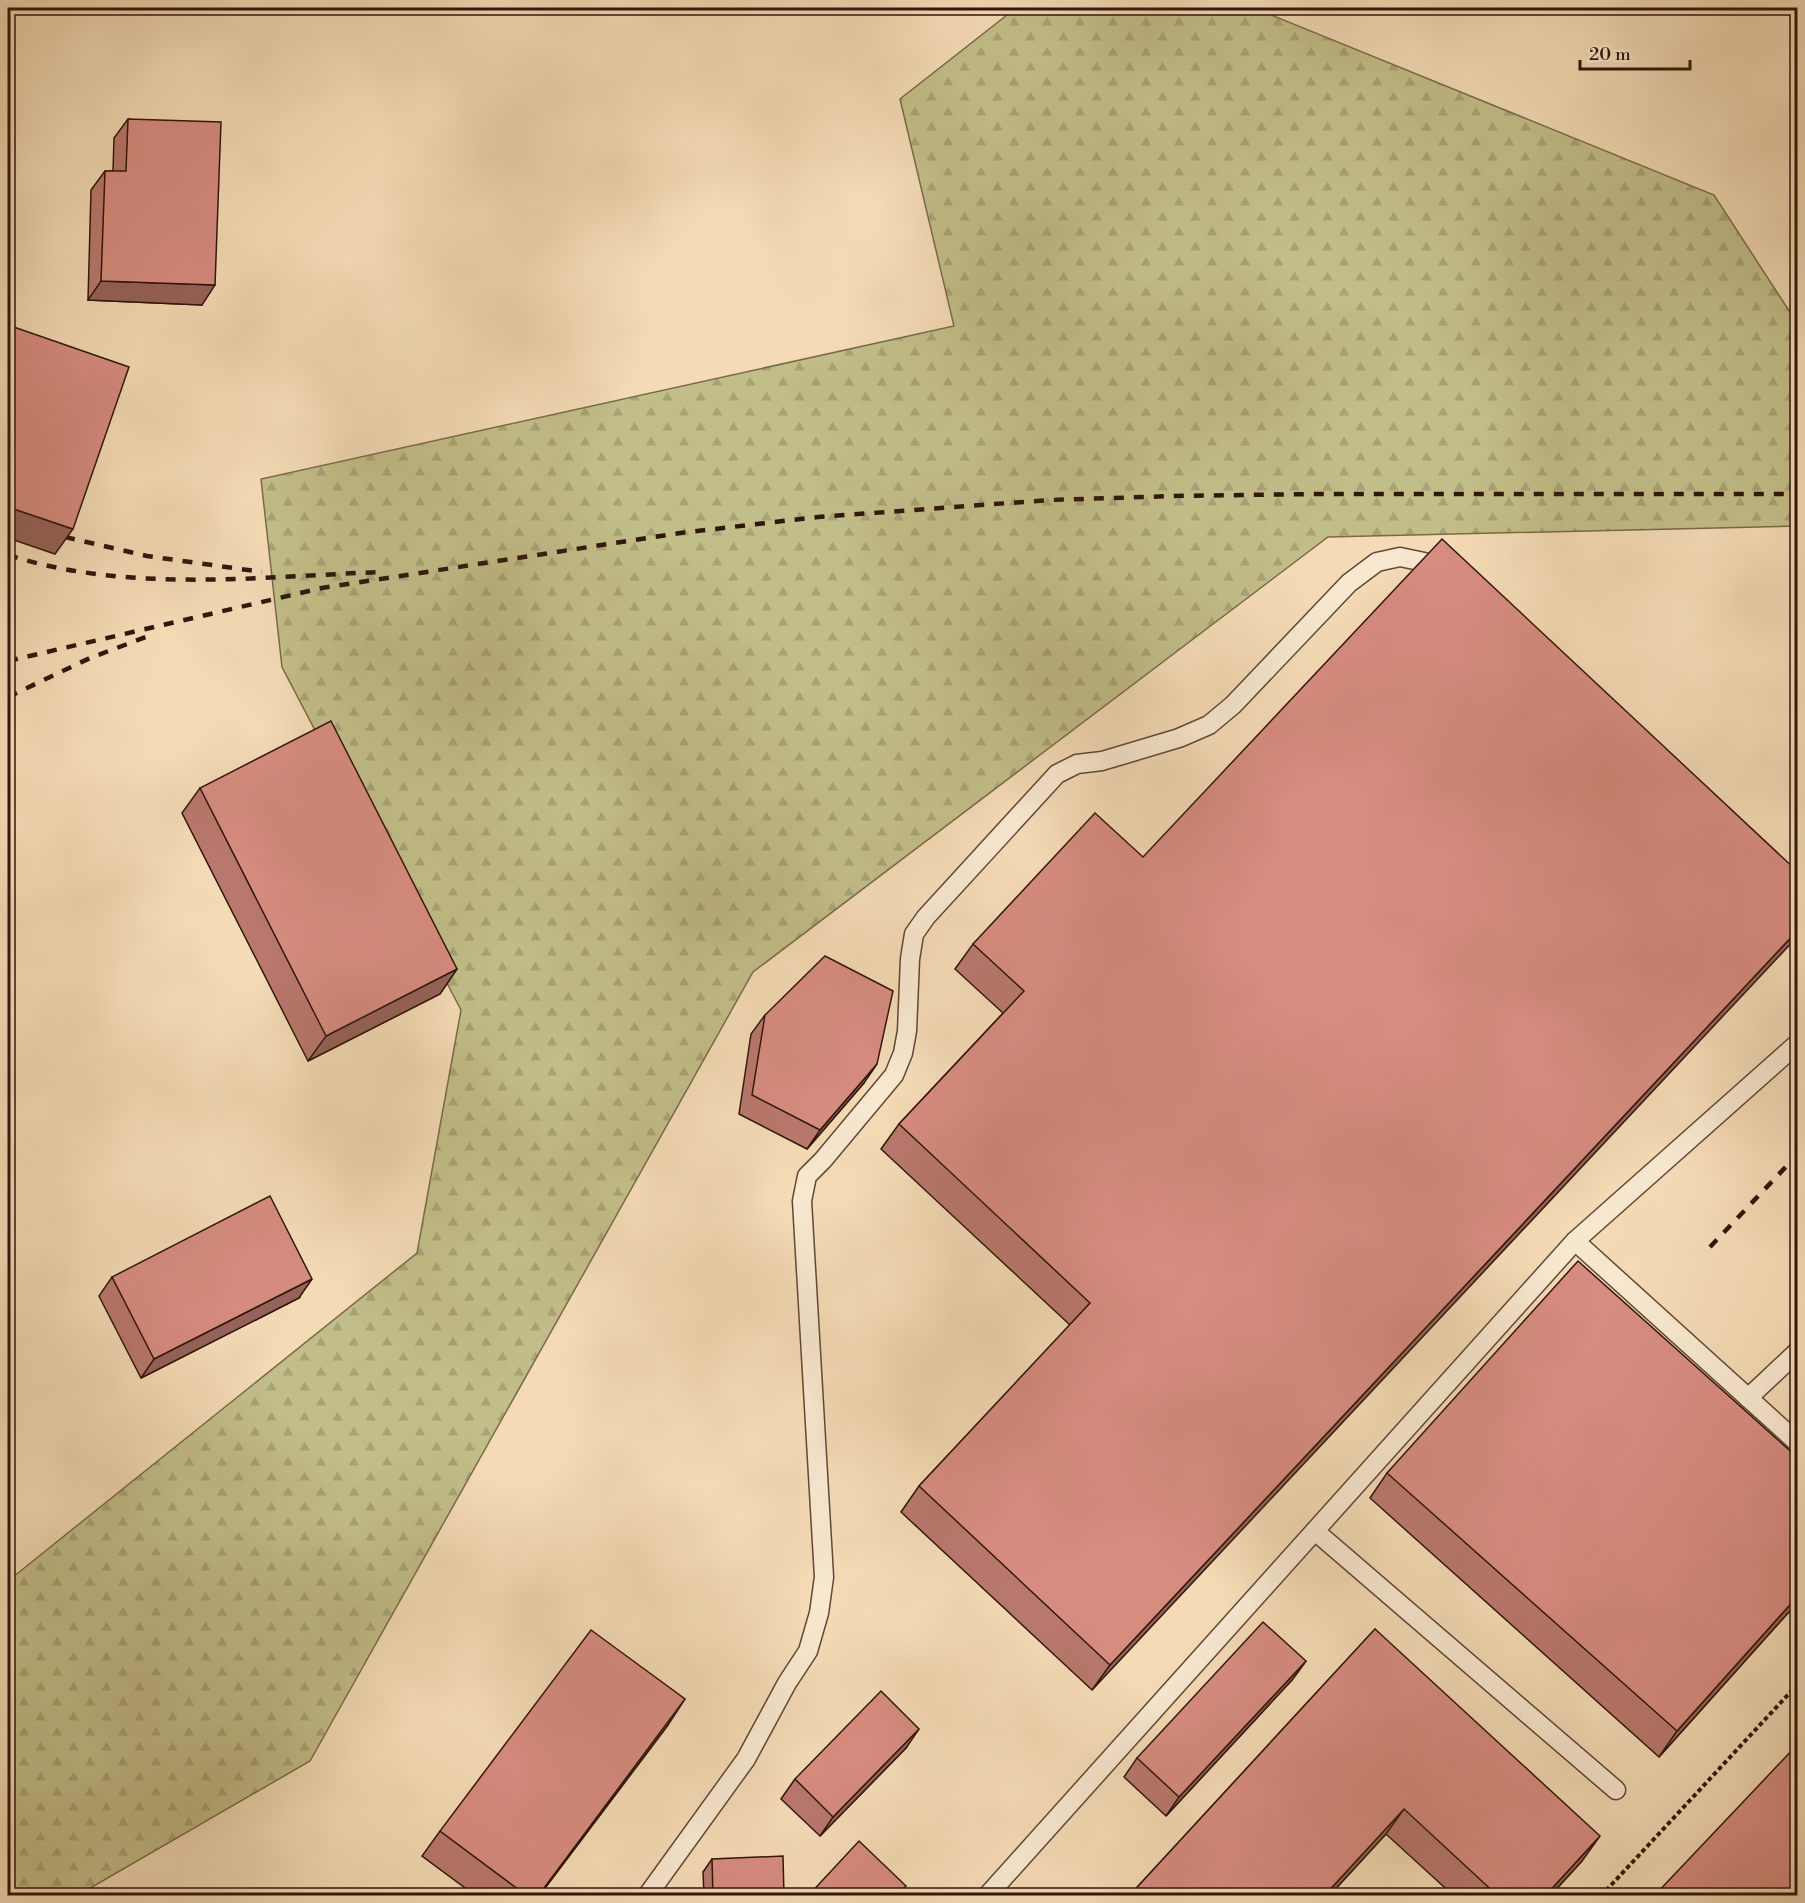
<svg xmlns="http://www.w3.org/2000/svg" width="1805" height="1903" font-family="'Libre Bodoni',serif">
  <defs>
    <pattern id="forest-firs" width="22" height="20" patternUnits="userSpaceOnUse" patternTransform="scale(1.5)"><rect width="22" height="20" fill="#c2be89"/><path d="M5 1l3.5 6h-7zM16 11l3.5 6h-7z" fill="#a7a375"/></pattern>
  </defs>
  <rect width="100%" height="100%" fill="#f4dbb6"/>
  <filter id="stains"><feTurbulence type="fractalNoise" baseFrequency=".00333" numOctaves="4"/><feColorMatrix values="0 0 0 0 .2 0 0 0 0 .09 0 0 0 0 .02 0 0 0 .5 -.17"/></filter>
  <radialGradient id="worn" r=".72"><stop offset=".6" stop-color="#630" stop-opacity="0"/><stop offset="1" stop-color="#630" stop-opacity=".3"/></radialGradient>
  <path fill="url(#forest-firs)" stroke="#7a6a4a" stroke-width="1.5" d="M 1016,8 L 1254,8 L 1714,195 L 1797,323 L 1797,526 L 1328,537 L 753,972 L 310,1761 L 85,1891 L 83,1895 L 8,1896 L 8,1581 L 417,1253 L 461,1010 L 282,667 L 261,479 L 954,326 L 900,99 Z"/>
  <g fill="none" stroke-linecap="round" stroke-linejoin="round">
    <defs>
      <g id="lane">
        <path d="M 1575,1241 L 1798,1443"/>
        <path d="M 1748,1398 L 1798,1351"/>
        <path d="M 1315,1531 L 1616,1790"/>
        <path d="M 647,1896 L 746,1759 L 787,1683 L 808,1651 L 819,1613 L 824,1577 L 802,1201 L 807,1176 L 823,1160 L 894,1075 L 903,1053 L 907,1031 L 910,959 L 914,934 L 926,917 L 1057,774 L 1077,764 L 1102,761 L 1179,738 L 1209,725 L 1233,705 L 1349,583 L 1377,562 L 1400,557 L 1424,562 L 1442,572"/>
        <path d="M 987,1896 L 1575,1241 L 1798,1043"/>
      </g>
    </defs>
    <use href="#lane" stroke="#624736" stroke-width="21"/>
    <path stroke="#31160b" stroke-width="4" stroke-dasharray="4.5 3" stroke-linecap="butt" d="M 1601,1896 L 1798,1684"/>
    <use href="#lane" stroke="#f8e8d0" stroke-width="18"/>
    <g stroke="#31160b" stroke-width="4.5" stroke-dasharray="10 10" stroke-linecap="butt">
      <path d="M 65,537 L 147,556 L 262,572"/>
      <path d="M 8,555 C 127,593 257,577 380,572"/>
      <path d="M 8,661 L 322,588 L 680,533 L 818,517 L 1050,500 L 1175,496 L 1313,494 L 1798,494"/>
      <path d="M 8,697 L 90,658 L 154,634"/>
      <path d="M 1710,1247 L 1798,1154"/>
    </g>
  </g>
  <g fill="#b9786e" stroke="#31160b" stroke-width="1.5">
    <path d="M 128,119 L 202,305 L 88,300 L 91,190 L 105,171 L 113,171 L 114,138 Z"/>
    <path d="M 200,788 L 457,969 L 440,994 L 308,1061 L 182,813 Z"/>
    <path d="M 1143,857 L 1797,871 L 1092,1690 L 901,1512 L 919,1486 L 1070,1325 L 881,1149 L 899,1124 L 1003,1013 L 955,969 L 973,944 Z"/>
    <path d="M 765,1015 L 864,1083 L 807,1149 L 739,1114 L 751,1034 Z"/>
    <path d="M 112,1277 L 299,1298 L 141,1378 L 99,1296 Z"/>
    <path d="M 1797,1457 L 1797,1603 L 1659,1757 L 1370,1498 L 1387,1473 Z"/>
    <path d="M 1375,1629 L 1582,1861 L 1550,1896 L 1454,1896 L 1386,1834 L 1329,1896 L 1129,1896 Z"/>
    <path d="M 1306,1661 L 1292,1680 L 1166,1816 L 1124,1777 L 1137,1758 Z"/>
    <path d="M 668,1725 L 539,1896 L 476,1896 L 422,1856 L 440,1831 Z"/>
    <path d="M 906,1748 L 820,1836 L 781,1799 L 795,1779 Z"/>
    <path d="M 712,1859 L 784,1896 L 704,1896 L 703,1872 Z"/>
  </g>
  <g fill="#96625a" stroke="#31160b" stroke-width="1.5">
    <path d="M 101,281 L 215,285 L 202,305 L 88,300 Z"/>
    <path d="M 8,507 L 73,529 L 55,554 L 8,538 Z"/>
    <path d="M 1797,931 L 1797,937 L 1092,1690 L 1110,1665 Z"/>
    <path d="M 457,969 L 440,994 L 308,1061 L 326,1036 Z"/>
    <path d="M 877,1064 L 864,1083 L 807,1149 L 820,1130 Z"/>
    <path d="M 312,1279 L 299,1298 L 141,1378 L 154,1359 Z"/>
    <path d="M 1797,1597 L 1797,1603 L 1659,1757 L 1677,1731 Z"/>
    <path d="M 1306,1661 L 1292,1680 L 1166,1816 L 1179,1797 Z"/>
    <path d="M 685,1699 L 668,1725 L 539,1896 L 538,1896 Z"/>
    <path d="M 919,1729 L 906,1748 L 820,1836 L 833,1817 Z"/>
    <path d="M 1404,1809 L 1386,1834 L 1329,1896 L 1324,1896 Z"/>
    <path d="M 1600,1836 L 1582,1861 L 1550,1896 L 1545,1896 Z"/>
  </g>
  <g fill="#d78c80" stroke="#31160b" stroke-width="1.5">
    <path d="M 128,119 L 221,122 L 215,285 L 101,281 L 105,171 L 126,171 Z"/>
    <path d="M 8,325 L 129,367 L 73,529 L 8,507 Z"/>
    <path d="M 1442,539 L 1797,871 L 1797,931 L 1110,1665 L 919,1486 L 1090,1303 L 899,1124 L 1024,991 L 973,944 L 1095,813 L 1143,857 Z"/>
    <path d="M 331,721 L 457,969 L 326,1036 L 200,788 Z"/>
    <path d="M 825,956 L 893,991 L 877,1064 L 820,1130 L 752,1095 L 765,1015 Z"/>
    <path d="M 270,1196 L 312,1279 L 154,1359 L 112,1277 Z"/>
    <path d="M 1578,1261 L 1797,1457 L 1797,1597 L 1677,1731 L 1387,1473 Z"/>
    <path d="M 1263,1622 L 1306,1661 L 1179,1797 L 1137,1758 Z"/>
    <path d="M 1375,1629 L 1600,1836 L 1545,1896 L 1498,1896 L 1404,1809 L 1324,1896 L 1129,1896 Z"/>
    <path d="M 591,1630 L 685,1699 L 538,1896 L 527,1896 L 440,1831 Z"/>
    <path d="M 881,1691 L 919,1729 L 833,1817 L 795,1779 Z"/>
    <path d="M 1797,1745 L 1797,1896 L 1654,1896 Z"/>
    <path d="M 859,1841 L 906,1886 L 897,1896 L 808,1896 Z"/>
    <path d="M 783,1856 L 784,1896 L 713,1896 L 712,1859 Z"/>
  </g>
  <rect width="1805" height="1903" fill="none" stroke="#f4dbb6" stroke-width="30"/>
  <rect x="9" y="9" width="1787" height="1885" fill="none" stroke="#31160b" stroke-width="3"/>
  <rect x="15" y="15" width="1775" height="1873" fill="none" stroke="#31160b" stroke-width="1.5"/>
  <path d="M1580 60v9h110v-9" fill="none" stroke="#31160b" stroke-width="3"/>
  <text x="1589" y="60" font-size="18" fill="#31160b" stroke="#f8e8d0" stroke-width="4.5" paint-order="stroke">20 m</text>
  <rect width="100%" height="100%" filter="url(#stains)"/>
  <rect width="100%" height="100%" fill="url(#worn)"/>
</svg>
